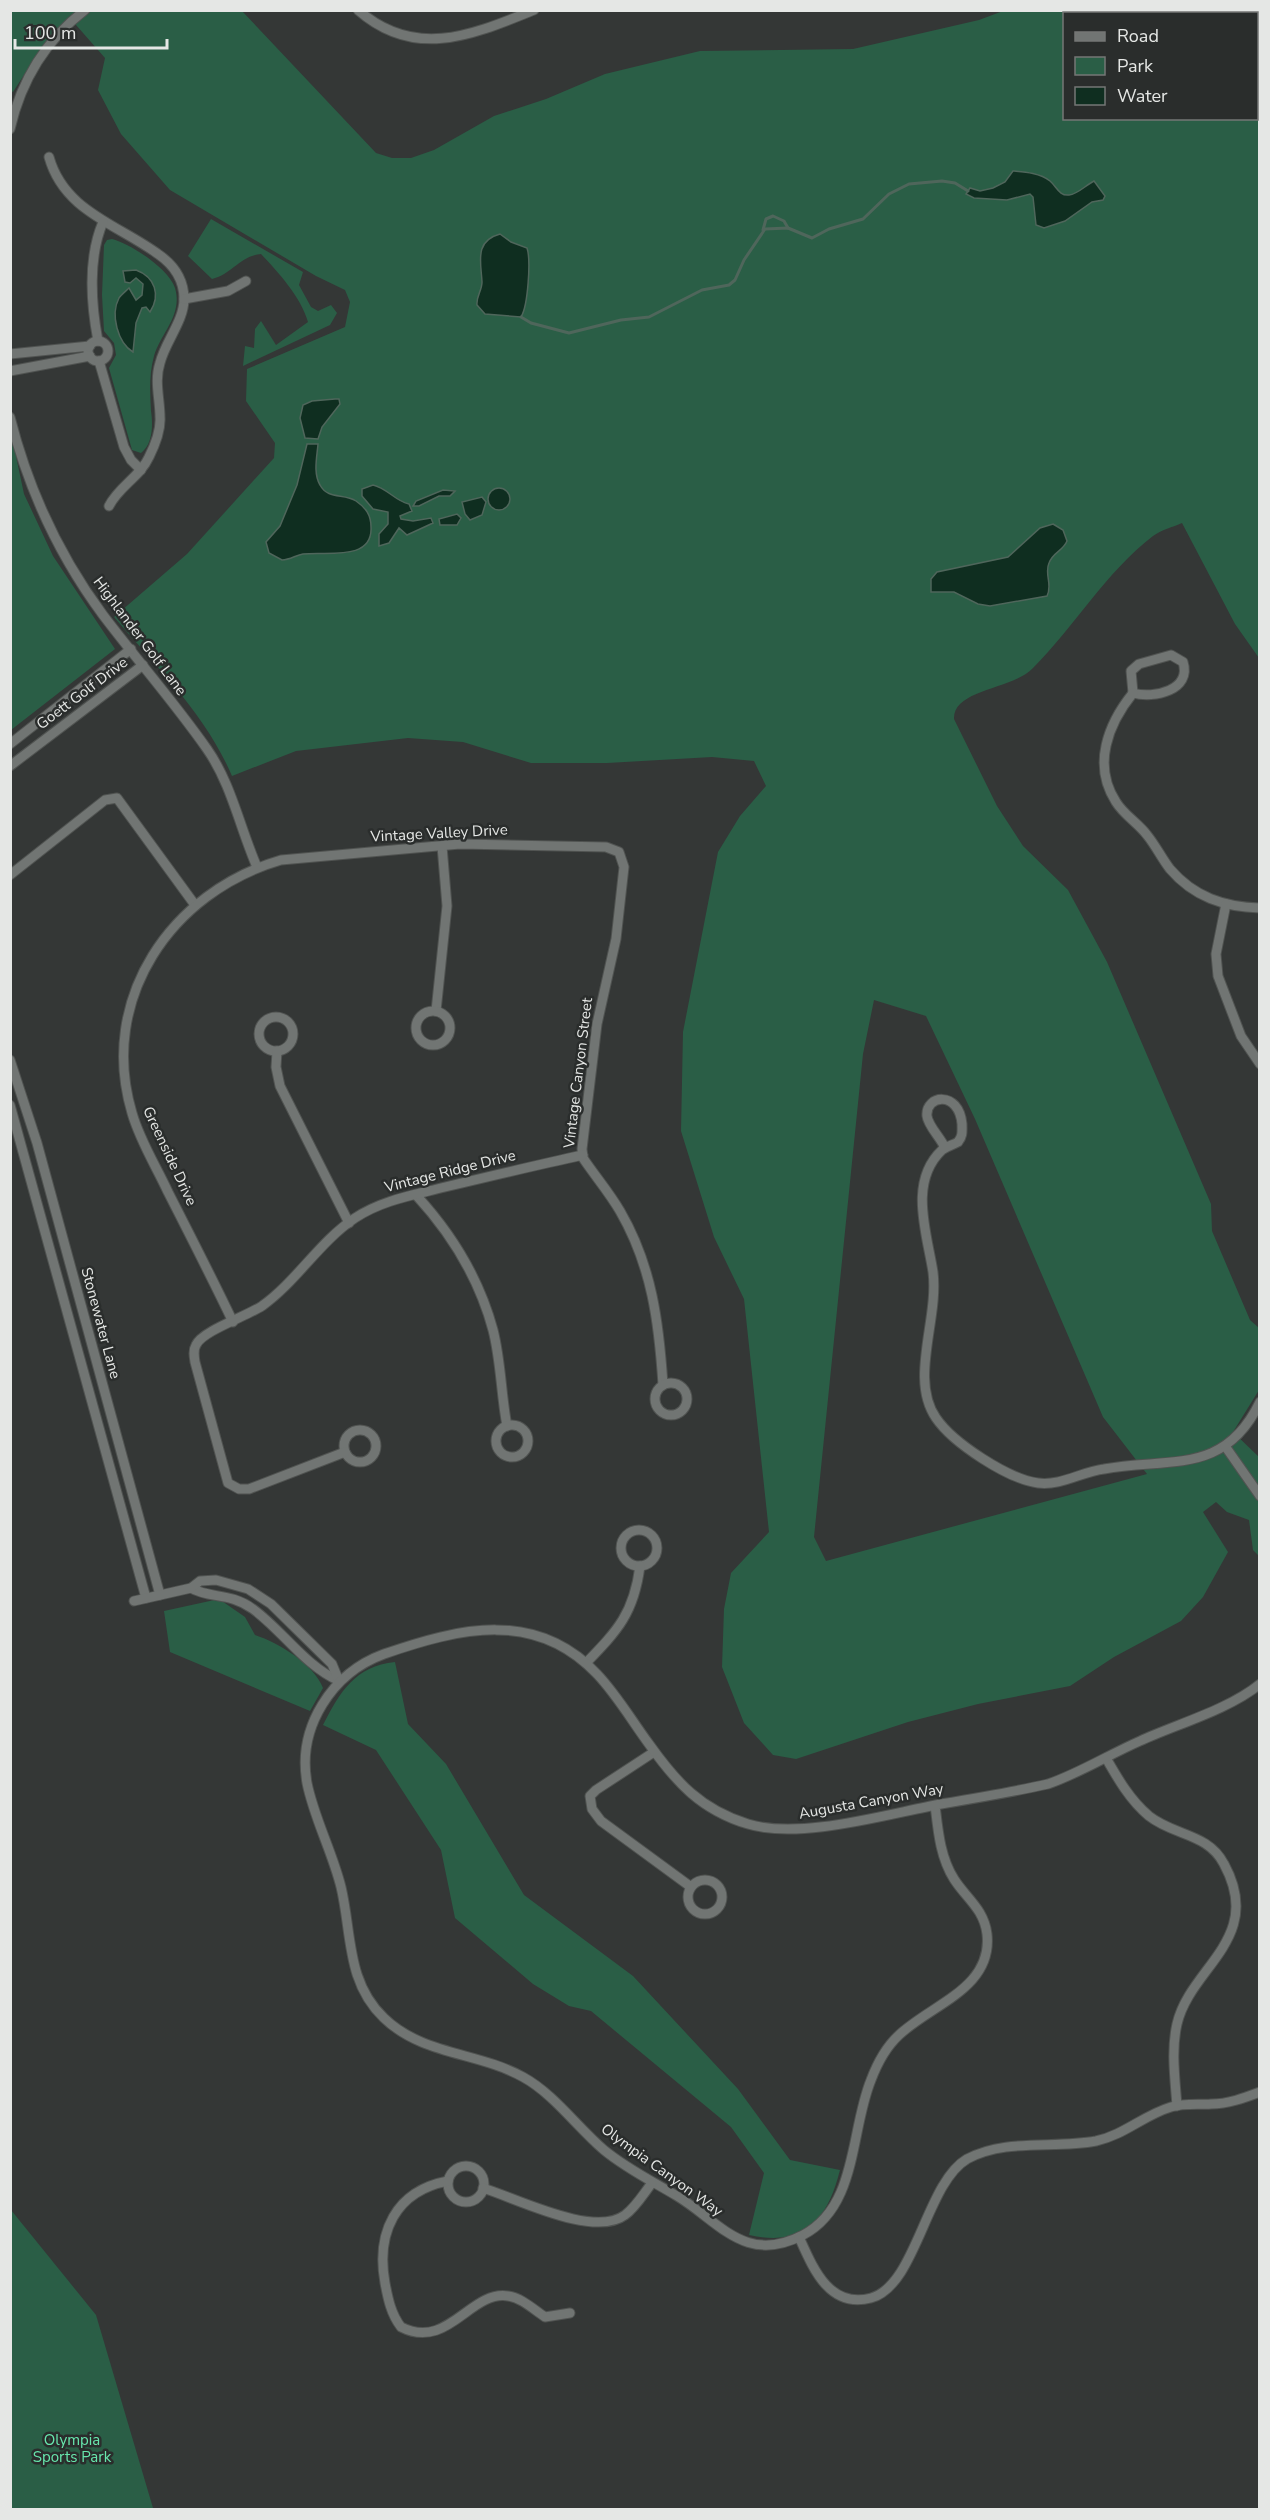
<svg xmlns="http://www.w3.org/2000/svg" width="1270" height="2520" font-family="'Nunito Sans',sans-serif">
  <rect width="100%" height="100%" fill="#343736"/>
  <g fill="#2a5e46" fill-rule="evenodd">
    <path d="M 10,11 L 242,11 L 376,153 L 392,158 L 411,158 L 434,150 L 494,116 L 546,99 L 605,74 L 700,51 L 853,49 L 979,20 L 1003,11 L 1259,11 L 1259,658 L 1235,624 L 1182,523 C 1173,527 1161,530 1153,536 C 1106,572 1075,626 1033,668 C 1012,690 953,689 954,719 L 997,806 L 1023,846 L 1068,890 L 1107,962 L 1211,1204 L 1212,1231 L 1250,1320 L 1259,1328 L 1259,1390 L 1233,1432 L 1259,1457 L 1259,1556 L 1253,1550 L 1249,1520 L 1227,1512 L 1216,1502 L 1203,1512 L 1228,1552 L 1203,1597 L 1181,1621 L 1114,1657 L 1070,1686 L 978,1704 L 908,1722 L 796,1759 L 773,1755 L 744,1723 L 722,1667 L 724,1609 L 731,1573 L 769,1532 L 744,1299 L 714,1237 L 681,1131 L 683,1032 L 718,852 L 740,816 L 766,786 L 754,761 L 712,757 L 607,763 L 531,763 L 463,742 L 408,738 L 296,751 L 232,776 C 206,715 157,667 114,617 L 187,554 L 274,458 L 275,443 L 246,401 L 247,369 L 345,327 L 350,302 L 345,290 L 316,276 L 170,190 L 121,134 L 98,90 L 105,58 L 69,17 L 48,38 L 13,92 L 11,91 ZM 1064,14 L 1256,14 L 1256,118 L 1064,118 ZM 874,1000 L 926,1016 L 975,1119 L 1103,1417 L 1147,1474 L 826,1561 L 814,1537 L 863,1054 Z"/>
    <path d="M 211,219 L 303,272 L 299,285 L 311,307 L 318,311 L 331,305 L 337,313 L 330,325 L 243,366 L 245,346 L 254,348 L 255,329 L 261,321 L 276,345 L 308,322 C 301,297 278,272 261,254 C 240,256 231,275 212,279 L 188,256 Z"/>
    <path d="M 112,239 C 131,244 169,269 175,288 C 183,315 161,333 154,356 C 149,374 150,393 151,411 C 153,425 153,444 141,453 L 132,450 L 109,368 L 116,355 L 114,343 L 104,331 L 102,295 L 104,245 L 107,240 Z"/>
    <path d="M 10,428 L 24,494 L 53,556 L 115,649 L 11,730 Z"/>
    <path d="M 219,1599 L 245,1617 L 255,1635 C 279,1643 314,1664 323,1688 L 310,1711 L 170,1652 L 164,1611 Z"/>
    <path d="M 395,1662 L 408,1724 L 446,1764 L 524,1895 L 633,1976 L 738,2089 L 790,2160 L 840,2170 C 827,2221 804,2247 749,2235 L 764,2173 L 731,2127 L 591,2011 L 569,2006 L 533,1984 L 455,1918 L 441,1850 L 376,1750 L 323,1725 C 340,1692 355,1666 395,1662 Z"/>
    <path d="M 11,2210 L 96,2315 L 153,2508 L 11,2509 Z"/>
  </g>
  <g fill="#0f2e20" stroke="#4f665b" stroke-width="1.5">
    <path d="M 1013,171 C 1025,172 1040,173 1050,181 C 1057,187 1059,196 1069,195 C 1078,194 1086,185 1094,181 L 1105,196 L 1103,200 L 1092,202 L 1065,221 L 1044,228 L 1036,225 L 1033,197 L 1030,194 L 1007,200 L 974,198 L 966,194 L 970,188 L 980,191 L 993,188 L 1005,182 Z"/>
    <path d="M 500,234 L 511,242 L 527,248 C 531,260 528,306 521,317 L 485,314 L 477,305 C 476,296 482,291 482,282 C 481,262 474,241 500,234 Z"/>
    <path d="M 136,270 C 155,277 161,295 150,312 L 146,307 L 142,308 L 136,323 L 133,352 C 118,343 110,315 119,298 C 121,295 126,291 129,288 L 136,300 L 142,295 L 143,284 L 136,278 L 130,283 L 125,282 L 123,271 Z"/>
    <path d="M 335,399 L 339,399 L 340,404 L 322,427 L 318,439 L 305,438 L 300,418 L 303,405 L 312,401 Z"/>
    <path d="M 307,444 L 318,444 C 317,457 313,473 320,485 C 328,500 344,493 356,501 C 366,508 371,515 371,527 C 373,562 325,551 303,554 C 296,555 290,560 282,560 L 269,553 L 266,542 L 280,526 L 297,485 Z"/>
    <path d="M 373,485 C 387,488 395,501 409,504 L 412,511 L 400,516 L 401,519 L 413,521 L 431,518 L 433,523 L 407,535 L 399,528 L 389,543 L 379,546 L 379,534 L 388,524 L 388,512 L 373,509 L 362,496 L 362,489 Z"/>
    <circle cx="499" cy="499" r="11"/>
    <path d="M 443,490 L 455,491 L 450,496 L 439,496 L 419,506 L 413,506 L 416,501 Z"/>
    <path d="M 482,497 L 486,502 L 482,515 L 470,520 L 465,514 L 462,502 Z"/>
    <path d="M 457,514 L 461,518 L 457,525 L 440,525 L 439,519 Z"/>
    <path d="M 1053,524 L 1063,530 L 1067,541 C 1063,551 1053,552 1049,563 C 1044,574 1053,585 1047,596 L 990,606 L 978,604 L 954,592 L 931,592 L 931,579 L 937,572 L 1008,557 L 1040,528 Z"/>
  </g>
  <g fill="none" stroke-linecap="round" stroke-linejoin="round">
    <g stroke="#4f665b" stroke-width="3">
      <path d="M 763,230 L 766,219 L 773,216 L 784,221 L 788,228"/>
      <path d="M 521,317 L 531,323 L 569,333 L 621,320 L 649,317 L 702,290 L 729,285 L 735,280 L 744,260 L 765,229 L 788,228 L 812,238 L 829,229 L 863,219 L 889,194 L 909,184 L 942,181 L 955,183 L 968,191"/>
    </g>
    <defs>
      <g id="minor">
        <path d="M 358,10 C 415,60 472,35 534,10"/>
        <path d="M 10,129 C 21,81 46,40 85,10"/>
        <path d="M 49,157 C 64,211 117,224 158,254 C 174,265 184,280 184,299 C 184,321 165,342 160,363 C 154,381 160,399 160,417 C 161,430 155,445 149,457 C 140,477 119,486 109,506"/>
        <path d="M 184,299 L 228,291 L 246,281"/>
        <path d="M 98,341 C 91,304 88,257 103,222"/>
        <circle cx="98" cy="351" r="10"/>
        <path d="M 10,354 L 90,346"/>
        <path d="M 99,361 L 124,447 L 131,460 L 141,470"/>
        <path d="M 10,371 L 90,356"/>
        <path d="M 10,417 C 28,488 60,557 103,615 C 137,660 175,703 207,749 C 231,783 240,828 257,867"/>
        <path d="M 1171,655 L 1183,662 C 1192,690 1154,699 1133,693 L 1131,671 L 1139,664 Z"/>
        <path d="M 1133,693 C 1108,724 1092,765 1116,802 C 1124,815 1138,823 1147,835 C 1156,846 1162,859 1170,869 C 1194,897 1224,907 1260,908"/>
        <path d="M 10,744 L 131,649"/>
        <path d="M 10,766 L 143,665"/>
        <path d="M 10,875 L 105,800 L 117,798 L 195,905"/>
        <path d="M 1226,904 L 1216,954 L 1218,976 L 1241,1036 L 1260,1064"/>
        <path d="M 436,1011 L 447,906 L 442,846"/>
        <circle cx="433" cy="1028" r="17"/>
        <circle cx="276" cy="1034" r="17"/>
        <path d="M 277,1051 L 276,1067 L 280,1086 L 349,1223"/>
        <path d="M 10,1060 L 37,1143 L 160,1595"/>
        <path d="M 10,1105 L 146,1598"/>
        <path d="M 945,1148 C 941,1138 928,1126 927,1116 C 925,1095 959,1090 962,1124 C 962,1131 963,1136 958,1142 C 953,1145 947,1146 942,1150 C 908,1182 927,1233 933,1272 C 939,1319 909,1379 936,1418 C 953,1443 1008,1479 1038,1483 C 1061,1486 1081,1472 1104,1469 C 1170,1457 1224,1476 1260,1402"/>
        <path d="M 416,1195 C 451,1233 479,1278 493,1330 C 501,1361 501,1394 507,1426"/>
        <path d="M 233,1322 C 212,1278 190,1235 168,1192 C 156,1166 140,1141 132,1113 C 98,999 171,892 281,860 L 460,844 L 606,847 L 619,852 L 624,867 L 616,939 L 597,1024 L 582,1149 L 583,1158 C 595,1176 609,1192 620,1211 C 652,1266 659,1323 663,1385"/>
        <circle cx="671" cy="1399" r="16"/>
        <circle cx="512" cy="1441" r="16"/>
        <circle cx="360" cy="1446" r="16"/>
        <path d="M 1225,1446 L 1260,1496"/>
        <path d="M 345,1452 L 249,1489 L 239,1489 L 228,1483 L 195,1362 C 194,1356 193,1350 196,1345 C 202,1331 247,1316 262,1306 C 297,1281 319,1242 355,1218 C 382,1200 414,1195 445,1187 C 491,1176 537,1165 583,1155"/>
        <circle cx="639" cy="1548" r="18"/>
        <path d="M 191,1588 C 210,1599 230,1592 253,1609 C 283,1631 304,1665 339,1681"/>
        <path d="M 134,1601 L 191,1588 L 200,1581 L 216,1580 L 248,1589 L 271,1604 L 332,1664 L 339,1681"/>
        <path d="M 586,1663 C 618,1630 634,1613 640,1566"/>
        <path d="M 654,1752 L 596,1790 L 590,1796 L 592,1809 L 601,1821 L 691,1887"/>
        <path d="M 1106,1758 C 1118,1779 1130,1800 1149,1816 C 1174,1836 1208,1833 1224,1864 C 1265,1939 1190,1967 1177,2024 C 1171,2050 1175,2079 1177,2106"/>
        <path d="M 935,1805 C 938,1830 940,1857 954,1879 C 966,1898 984,1909 987,1934 C 993,1988 932,2004 899,2035 C 886,2047 877,2064 871,2080 C 850,2131 858,2206 803,2235 C 745,2265 720,2222 677,2196 C 652,2181 627,2169 604,2150 C 577,2127 554,2094 523,2077 C 478,2052 422,2055 384,2018 C 346,1982 352,1933 341,1887 C 332,1851 314,1818 307,1783 C 297,1727 332,1673 384,1654 C 459,1628 536,1609 597,1674 C 617,1695 632,1721 649,1744 C 676,1782 701,1810 748,1824 C 800,1840 887,1814 941,1804 C 977,1798 1013,1792 1048,1784 C 1080,1773 1108,1755 1140,1741 C 1177,1724 1228,1710 1260,1684"/>
        <circle cx="705" cy="1897" r="17"/>
        <circle cx="466" cy="2184" r="18"/>
        <path d="M 448,2181 C 395,2191 376,2233 385,2283 C 388,2299 391,2314 401,2327 C 448,2351 470,2290 508,2296 C 522,2298 533,2309 545,2317 L 570,2313"/>
        <path d="M 483,2188 C 518,2199 594,2238 625,2215 C 636,2207 644,2193 652,2183"/>
        <path d="M 799,2237 C 813,2268 829,2309 871,2298 C 916,2286 926,2183 967,2159 C 1006,2138 1054,2149 1096,2141 C 1124,2135 1144,2115 1171,2107 C 1184,2103 1198,2105 1211,2104 C 1228,2104 1244,2098 1260,2092"/>
      </g>
    </defs>
    <use href="#minor" stroke="#505351" stroke-width="11"/>
    <use href="#minor" stroke="#717573" stroke-width="9"/>
  </g>
  <g text-anchor="middle" dominant-baseline="central" stroke-width="5" stroke-linejoin="round" paint-order="stroke">
    <g font-size="15" fill="#e5e7e5" stroke="#2a2d2c">
      <text transform="translate(140 636) rotate(53)">Highlander Golf Lane</text>
      <text transform="translate(82 693) rotate(-37)">Goett Golf Drive</text>
      <text transform="translate(439 833) rotate(-3)">Vintage Valley Drive</text>
      <text transform="translate(578 1073) rotate(-83)">Vintage Canyon Street</text>
      <text transform="translate(170 1156) rotate(65)">Greenside Drive</text>
      <text transform="translate(450 1171) rotate(-14)">Vintage Ridge Drive</text>
      <text transform="translate(101 1323) rotate(75)">Stonewater Lane</text>
      <text transform="translate(871 1801) rotate(-10)">Augusta Canyon Way</text>
      <text transform="translate(662 2170) rotate(36)">Olympia Canyon Way</text>
    </g>
    <g font-size="15" fill="#67e7ad" stroke="#2a2d2c">
      <text x="72" y="2440">Olympia<tspan x="72" dy="17">Sports Park</tspan></text>
    </g>
  </g>
  <rect width="1270" height="2520" fill="none" stroke="#e5e7e5" stroke-width="24"/>
  <rect x="1063" y="12" width="195" height="108" fill="#2a2d2c" stroke="#757776" stroke-width="1.5"/>
  <rect x="1075" y="32" width="30" height="9" fill="#717573" stroke="#757776" stroke-width="1.5"/>
  <text x="1117" y="42" font-size="18" fill="#e5e7e5">Road</text>
  <rect x="1075" y="57" width="30" height="18" fill="#2a5e46" stroke="#757776" stroke-width="1.5"/>
  <text x="1117" y="72" font-size="18" fill="#e5e7e5">Park</text>
  <rect x="1075" y="87" width="30" height="18" fill="#0f2e20" stroke="#757776" stroke-width="1.5"/>
  <text x="1117" y="102" font-size="18" fill="#e5e7e5">Water</text>
  <path d="M15 39v9h152v-9" fill="none" stroke="#e5e7e5" stroke-width="3"/>
  <text x="24" y="39" font-size="18" fill="#e5e7e5" stroke="#2a2d2c" stroke-width="4.5" paint-order="stroke">100 m</text>
</svg>
